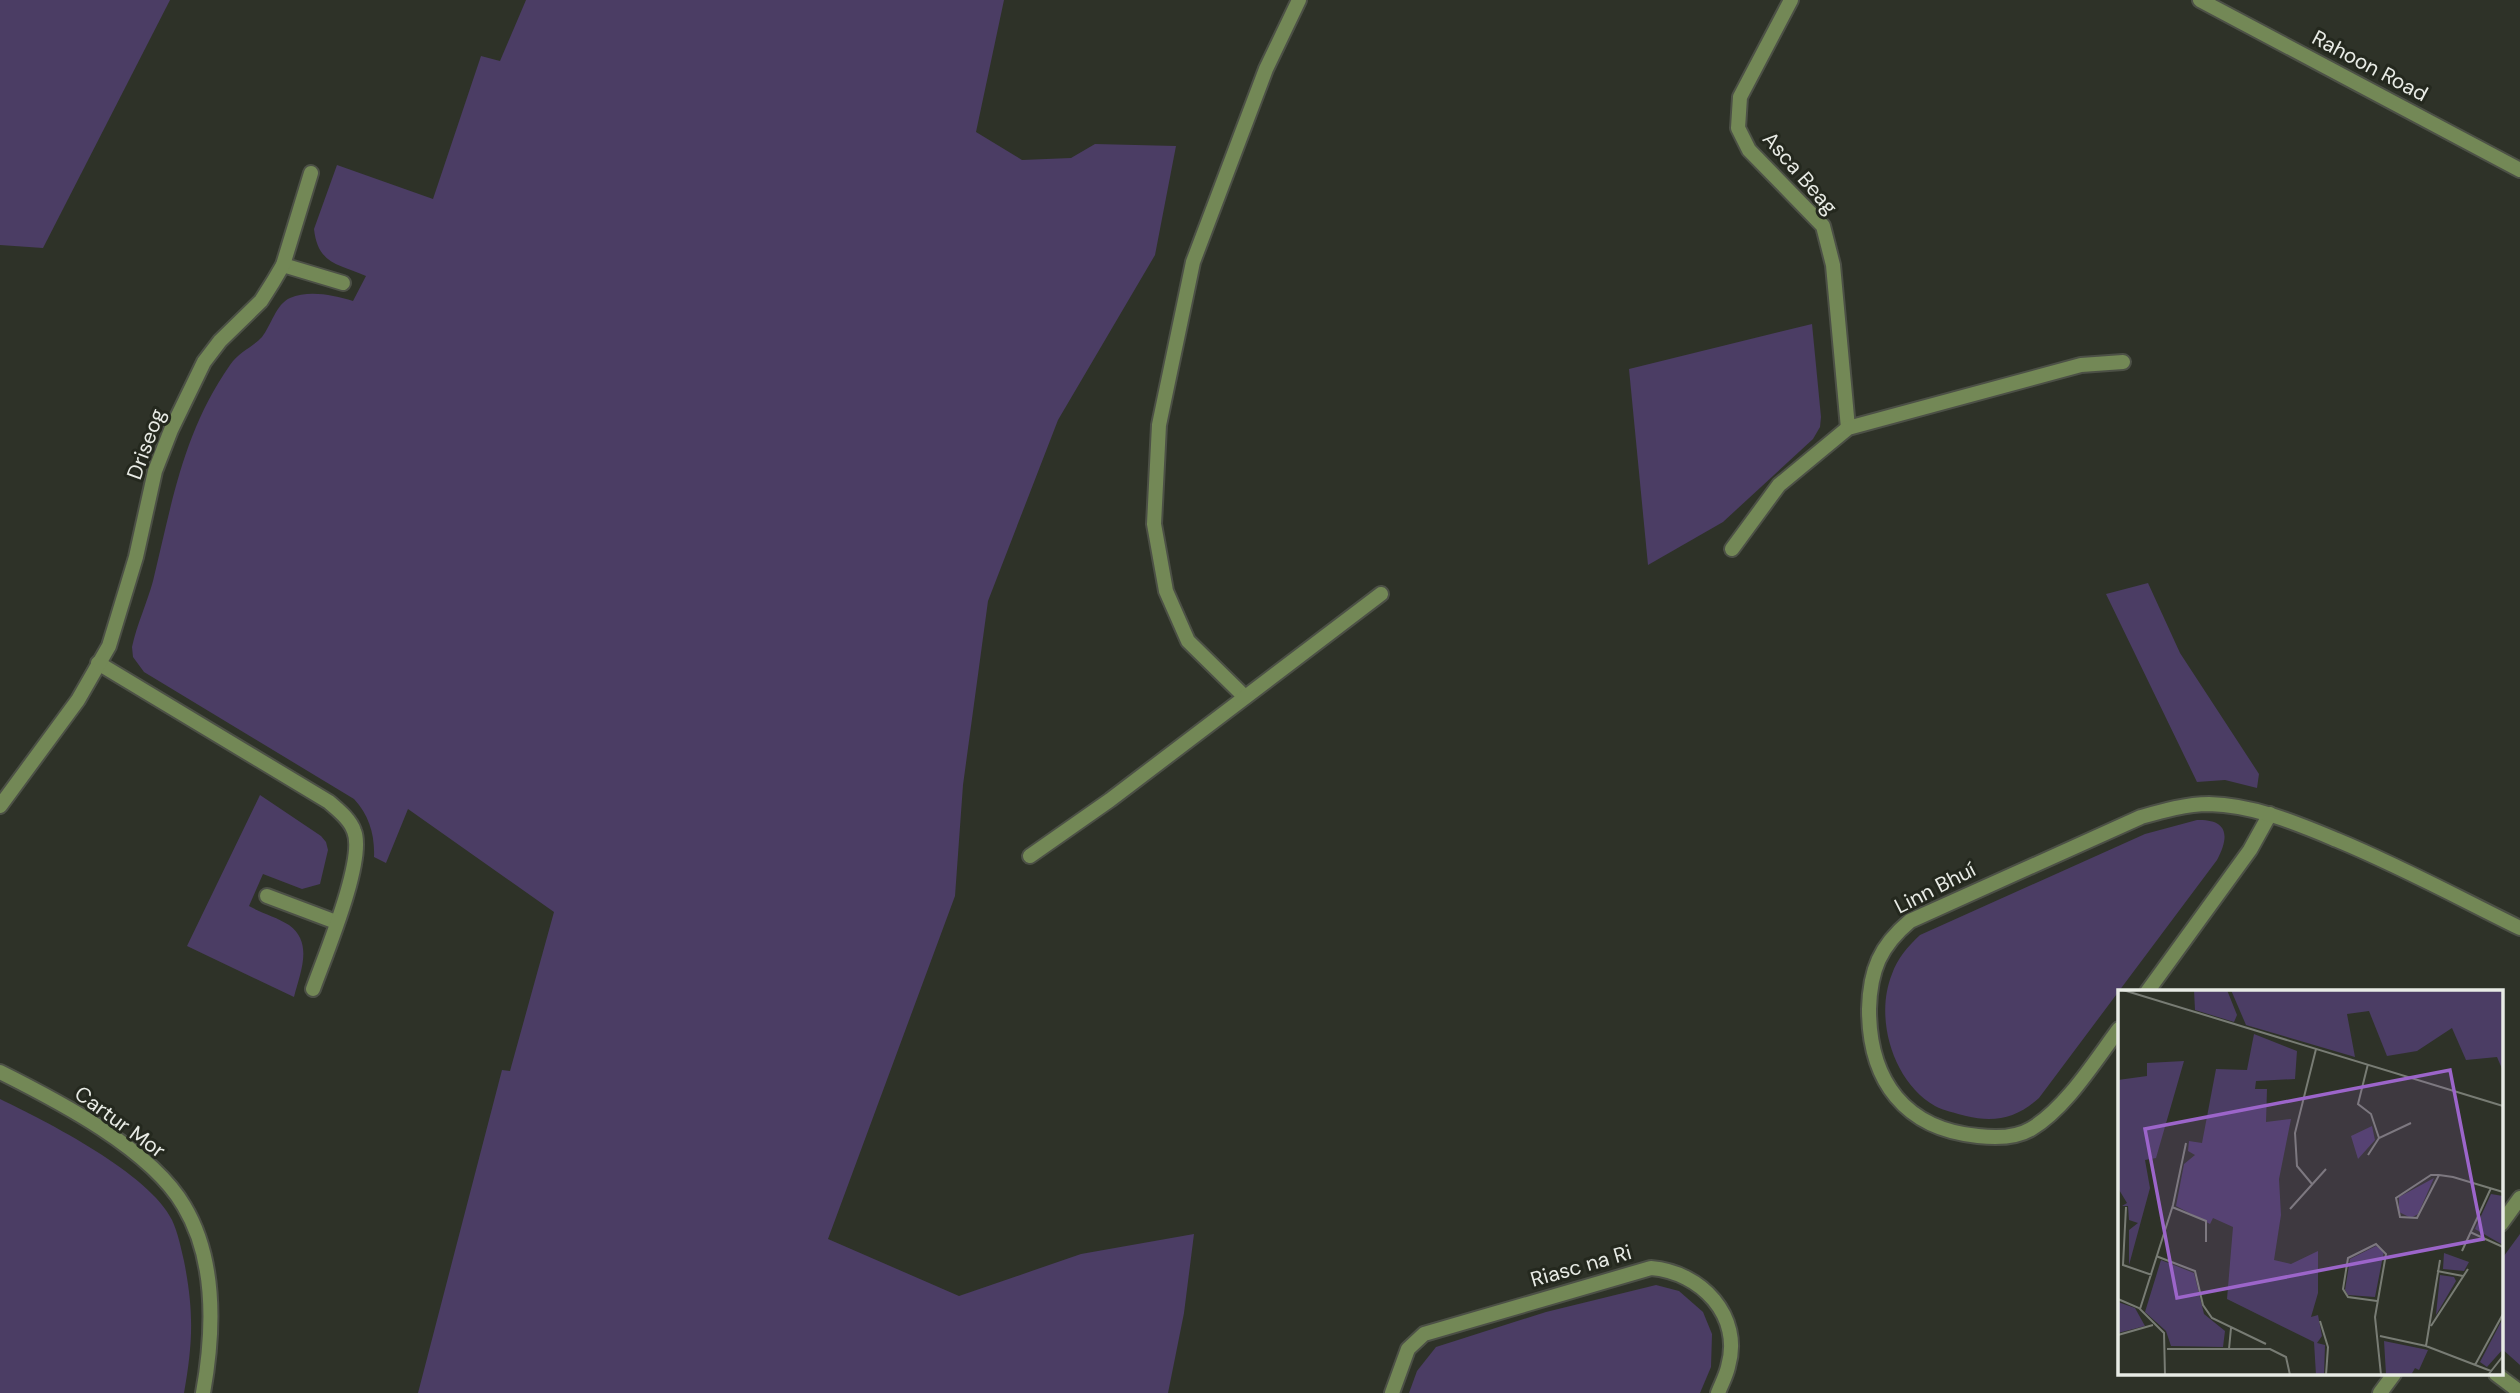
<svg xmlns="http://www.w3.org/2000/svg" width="2520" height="1393" font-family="'DM Sans',sans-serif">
  <rect width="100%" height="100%" fill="#2e3228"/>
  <g fill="#4b3d64">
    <path d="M 0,0 L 170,0 L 43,248 L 0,245 Z"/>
    <path d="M 526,0 L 1004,0 L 976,132 L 1022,160 L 1071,158 L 1095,144 L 1176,146 L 1155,255 L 1058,420 L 988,601 L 963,785 L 955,896 L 828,1239 L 959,1296 L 1081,1254 L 1194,1234 L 1184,1313 L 1168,1393 L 418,1393 L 502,1070 L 510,1071 L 554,912 L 408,809 L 386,863 L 374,857 C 375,835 369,815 354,799 L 144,672 L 133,657 L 132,647 C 137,624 147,603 153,581 C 172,503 183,432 230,365 C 239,352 253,347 262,337 C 271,326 276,304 290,298 C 309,290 333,295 353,301 L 366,276 C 339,264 318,265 314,229 L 337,165 L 433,199 L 481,56 L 500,61 Z"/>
    <path d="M 1812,324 L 1821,417 L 1820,427 L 1813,439 L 1723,522 L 1648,565 L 1629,369 Z"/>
    <path d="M 2148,583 L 2180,653 L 2259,774 L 2257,788 L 2225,780 L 2197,782 L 2106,594 Z"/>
    <path d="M 260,795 L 321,836 L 326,842 L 328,850 L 320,884 L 302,889 L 263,874 L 249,906 C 261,913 277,917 289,925 C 314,943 300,973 294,997 L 187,946 Z"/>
    <path d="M 2197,820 C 2228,819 2230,836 2217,860 L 2039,1098 C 2017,1118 1995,1123 1966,1116 C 1956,1113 1944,1111 1935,1106 C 1893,1082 1874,1018 1892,974 C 1897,959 1908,946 1920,935 L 2145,834 Z"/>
    <path d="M 0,1099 C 46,1121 150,1174 172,1220 C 178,1233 181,1248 184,1261 C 194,1312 193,1342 184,1393 L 0,1393 Z"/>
    <path d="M 2520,1234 L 2520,1365 L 2501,1348 L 2501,1260 Z"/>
    <path d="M 1656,1285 L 1679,1291 L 1703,1312 L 1712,1334 L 1711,1367 L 1700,1393 L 1409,1393 L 1417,1371 L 1436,1347 L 1546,1312 Z"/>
  </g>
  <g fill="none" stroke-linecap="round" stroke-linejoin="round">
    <defs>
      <path id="service" d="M 267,896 L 336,922"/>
      <g id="minor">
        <path d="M 1791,0 L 1740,97 L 1738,128 L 1749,150 L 1823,226 L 1833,265 L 1848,428"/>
        <path d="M 283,265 L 343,283"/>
        <path d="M 1732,549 L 1779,485 L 1848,428 L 2081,365 L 2123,362"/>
        <path d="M 98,663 L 329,802 C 338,810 350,819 354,831 C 366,859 324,958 313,989"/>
        <path d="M 1245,697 L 1188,641 L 1166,591 L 1154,524 L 1159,425 L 1193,262 L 1266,69 L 1299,0"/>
        <path d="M 0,806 L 78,700 L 109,646 L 136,557 L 155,471 L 171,430 L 204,362 L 220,341 L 261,301 L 273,282 L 283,265 L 311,173"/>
        <path d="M 1030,856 L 1110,800 L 1381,594"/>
        <path d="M 2147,992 L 2250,850 L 2270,814"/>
        <path d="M 2119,1029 C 2095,1061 2066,1108 2031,1129 C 2016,1138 1995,1138 1978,1136 C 1905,1129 1869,1081 1869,1009 C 1870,970 1880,946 1910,921 L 2141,817 C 2162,811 2186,804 2209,804 C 2254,805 2296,823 2337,840 C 2400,866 2459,898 2520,928"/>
        <path d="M 0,1072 C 58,1101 151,1149 184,1206 C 217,1261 214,1332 203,1393"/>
        <path d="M 2501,1224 L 2520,1198"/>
        <path d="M 2496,1374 L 2520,1392"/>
        <path d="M 1392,1393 L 1408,1349 L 1424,1334 L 1651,1268 C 1701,1272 1743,1316 1728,1367 C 1726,1376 1721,1385 1718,1393"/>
        <path d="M 2380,1393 L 2394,1374"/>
      </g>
      <path id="tertiary" d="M 2200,0 L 2520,170"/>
    </defs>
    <use href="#service" stroke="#4c5046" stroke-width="18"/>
    <use href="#minor" stroke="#4c5046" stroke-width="18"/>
    <use href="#tertiary" stroke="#4c5046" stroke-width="18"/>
    <use href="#service" stroke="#738856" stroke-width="14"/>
    <use href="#minor" stroke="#738856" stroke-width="14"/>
    <use href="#tertiary" stroke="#738856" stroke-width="14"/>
  </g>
  <g text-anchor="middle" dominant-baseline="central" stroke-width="6" stroke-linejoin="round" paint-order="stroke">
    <g font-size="21" fill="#e8ebe5" stroke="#24281e">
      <text transform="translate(2370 66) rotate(28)">Rahoon Road</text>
      <text transform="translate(1800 173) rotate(49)">Asca Beag</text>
      <text transform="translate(146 444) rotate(-70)">Driseog</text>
      <text transform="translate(1935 888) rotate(-27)">Linn Bhuí</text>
      <text transform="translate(120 1122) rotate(36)">Cartur Mor</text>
      <text transform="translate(1581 1266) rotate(-16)">Riasc na Ri</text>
    </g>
  </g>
  <g transform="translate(2118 990)">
    <rect width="385" height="385" fill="#2e3228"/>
    <path d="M 76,0 L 109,0 L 119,25 L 116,32 L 77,20 ZM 113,0 L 385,0 L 385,81 L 379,67 L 348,70 L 334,38 L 299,61 L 269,66 L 251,21 L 229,24 L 237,67 L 128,35 ZM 136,44 L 179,61 L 177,89 L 138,91 L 137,99 L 149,99 L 148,132 L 173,129 L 161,189 L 163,225 L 156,270 L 173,274 L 200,261 L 200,303 L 193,327 L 200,325 L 204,346 L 199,353 L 207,355 L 206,385 L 198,385 L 196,352 L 109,309 L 115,237 L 95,228 L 92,234 L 58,216 L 66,174 L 77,165 L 70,161 L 71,151 L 84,153 L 98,79 L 129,80 ZM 66,71 L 38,168 L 27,170 L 32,198 L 11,275 L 11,240 L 20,233 L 11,230 L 10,216 L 4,216 L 9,213 L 0,198 L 0,90 L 29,86 L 29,73 ZM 254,136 L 257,150 L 240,169 L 233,146 ZM 316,188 L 300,224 L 293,228 L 281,222 L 281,207 ZM 373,204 L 385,206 L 385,255 L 357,239 ZM 258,256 L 266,261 L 257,307 L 230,305 L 227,300 L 232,269 ZM 326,263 L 351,272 L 346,281 L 325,279 ZM 43,270 L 76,283 L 86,324 L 107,341 L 105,357 L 53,356 L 48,341 L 27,322 ZM 322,285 L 336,287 L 338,291 L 318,325 ZM 0,312 L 17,318 L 27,336 L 0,343 ZM 385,328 L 385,359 L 369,377 L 362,372 ZM 266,351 L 310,360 L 301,380 L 297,378 L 293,385 L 268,384 Z" fill="#4b3d64"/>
    <path fill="none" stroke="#787c74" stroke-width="2" d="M 5,0 L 385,116M 250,74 L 240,114 L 253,124 L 261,148M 250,165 L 261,148 L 293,133M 321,185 L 299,228 L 282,227 L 278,208 L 313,185 L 321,185 L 335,187 L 385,202M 194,194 L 179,176 L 177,143 L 198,59M 8,217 L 5,275 L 34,285M 54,217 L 88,231 L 88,252M 172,219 L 208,179M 352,242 L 385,257M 344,261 L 373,198M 38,266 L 77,281 L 85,315 L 94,328 L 148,354M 319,281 L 345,286M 0,309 L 21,318 L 46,343 L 47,385M 259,311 L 230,307 L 225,299 L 230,268 L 258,254 L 268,264 L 257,327 L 263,385M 22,319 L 55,215 L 68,153M 202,331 L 210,357 L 208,385M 313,336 L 350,279M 0,345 L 35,335M 262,346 L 308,356 L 373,381M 308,356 L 322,270M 49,359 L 152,359 L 168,367 L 172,385M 111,359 L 113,338M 357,375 L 385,324M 370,385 L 385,366"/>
    <path fill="#9c65ca" fill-opacity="0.15" stroke="#9c65ca" stroke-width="3.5" d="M 332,80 L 365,249 L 59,308 L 27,139 Z"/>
    <rect width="385" height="385" fill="none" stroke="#e8ebe5" stroke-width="3.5"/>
  </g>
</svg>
